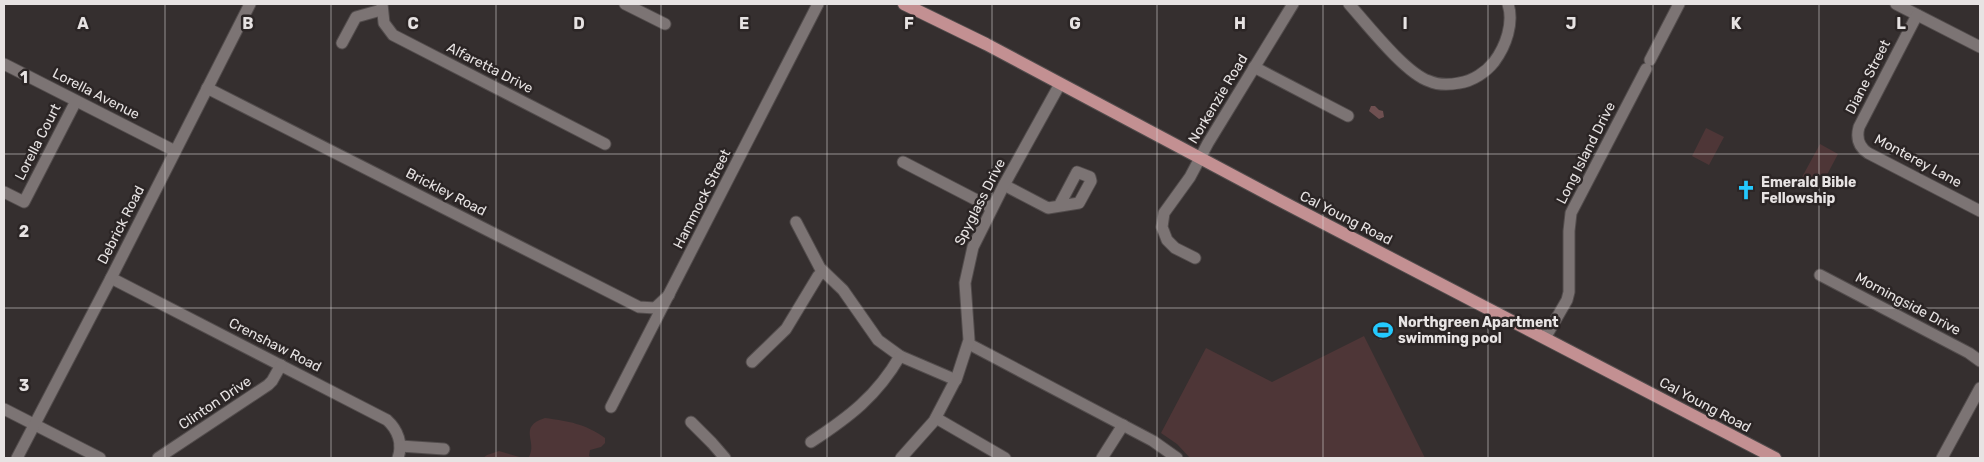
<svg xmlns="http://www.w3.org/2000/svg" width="1984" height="462" font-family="Rubik,sans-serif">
  <rect width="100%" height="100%" fill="#352f2f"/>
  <g fill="#4e3637">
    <path d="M 1706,128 L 1724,137 L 1709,165 L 1692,156 Z"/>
    <path d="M 1820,144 L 1838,154 L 1820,188 L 1801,179 Z"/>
    <path d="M 1364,336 L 1425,458 L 1190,458 L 1177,444 L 1161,433 L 1206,348 L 1272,382 Z"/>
    <path d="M 545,418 C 568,421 586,424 605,438 L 605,443 L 601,447 L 590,450 L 589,456 L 592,458 L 523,458 L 529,457 C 538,441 517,427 545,418 Z"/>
    <path d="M 499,451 L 523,458 L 483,458 L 487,455 Z"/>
  </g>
  <g fill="#6f5051">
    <path d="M 1371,106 L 1375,106 L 1379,110 L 1383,111 L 1384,117 L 1379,119 L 1369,111 Z"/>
    <path d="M 1382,324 L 1386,326 L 1391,334 L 1381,340 L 1375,337 Z"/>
  </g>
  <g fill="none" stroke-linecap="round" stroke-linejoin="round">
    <defs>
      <g id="minor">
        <path d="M 382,4 L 384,23 L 393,35 L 605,144"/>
        <path d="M 625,4 L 665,24"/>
        <path d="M 1349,4 C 1367,24 1405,73 1429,81 C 1438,85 1449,85 1459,83 C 1473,81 1486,72 1494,62 C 1506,46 1514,23 1508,4"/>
        <path d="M 1896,4 L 1980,47"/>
        <path d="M 1917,15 L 1859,127 C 1856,138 1859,147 1868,153 L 1980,211"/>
        <path d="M 342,43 L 356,17 L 381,10"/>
        <path d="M 1650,60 L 1679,4"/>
        <path d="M 4,64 L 175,151"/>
        <path d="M 1254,67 L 1348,116"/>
        <path d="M 207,88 L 639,307 L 655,308 L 669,295"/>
        <path d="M 903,162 L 992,208"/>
        <path d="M 1004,185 L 1048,208 L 1079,203 L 1091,181 L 1090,177 L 1077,172 L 1059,206"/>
        <path d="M 4,192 L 24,202 L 76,101"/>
        <path d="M 796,222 L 820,268 L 843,290 L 878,340 L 900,356 L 956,380"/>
        <path d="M 1195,258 L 1175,248 L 1167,240 L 1162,227 L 1164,213 L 1190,177 L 1208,143 L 1293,4"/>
        <path d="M 1820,275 L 1969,353 L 1980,361"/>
        <path d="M 111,278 L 387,420 C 398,430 403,444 398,458"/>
        <path d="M 1545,338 L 1567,300 L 1569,292 L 1569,231 L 1571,213 L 1646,69"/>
        <path d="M 969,344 L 1153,441 L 1177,458"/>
        <path d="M 752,362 L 786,329 L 818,276 L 823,272"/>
        <path d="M 611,407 L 818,4"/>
        <path d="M 4,409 L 100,458"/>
        <path d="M 936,418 L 1005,458"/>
        <path d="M 691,422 L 712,443 L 725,458"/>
        <path d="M 811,442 C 849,417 877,396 900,356"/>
        <path d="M 400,446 L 444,449"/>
        <path d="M 17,458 L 111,278 L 250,4"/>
        <path d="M 158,458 L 268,385 L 272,381 L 281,365"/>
        <path d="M 901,458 L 934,421 L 957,377 L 969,340 L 965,283 L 973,247 L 1004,185 L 1060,84"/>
        <path d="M 1102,458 L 1123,425"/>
        <path d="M 1942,458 L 1980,388"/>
      </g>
      <path id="major" d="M 904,4 L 986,44 L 1281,201 L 1775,458"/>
    </defs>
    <use href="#minor" stroke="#524c4c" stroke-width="13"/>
    <use href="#major" stroke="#524c4c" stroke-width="14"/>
    <use href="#minor" stroke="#7c7474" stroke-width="11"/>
    <use href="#major" stroke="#c39092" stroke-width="12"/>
  </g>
  <path fill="none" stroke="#e7e3e3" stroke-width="1" stroke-opacity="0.55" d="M 165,4 L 165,458M 331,4 L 331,458M 496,4 L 496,458M 661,4 L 661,458M 827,4 L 827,458M 992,4 L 992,458M 1157,4 L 1157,458M 1323,4 L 1323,458M 1488,4 L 1488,458M 1653,4 L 1653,458M 1819,4 L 1819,458M 4,154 L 1980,154M 4,308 L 1980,308"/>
  <defs>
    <symbol id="church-bare" viewBox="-9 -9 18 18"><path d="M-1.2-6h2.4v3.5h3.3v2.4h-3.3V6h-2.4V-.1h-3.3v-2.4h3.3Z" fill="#24c9fe" stroke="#2b2525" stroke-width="2.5" paint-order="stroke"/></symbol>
    <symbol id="stadium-bare" viewBox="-9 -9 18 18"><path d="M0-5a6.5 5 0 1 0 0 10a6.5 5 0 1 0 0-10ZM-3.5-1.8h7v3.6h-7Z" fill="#24c9fe" stroke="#2b2525" stroke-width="2.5" paint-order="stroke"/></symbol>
  </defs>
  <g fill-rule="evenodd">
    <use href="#church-bare" x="1732" y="176" width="28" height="28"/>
    <use href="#stadium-bare" x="1369" y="316" width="28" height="28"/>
  </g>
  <g text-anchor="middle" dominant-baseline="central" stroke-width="5" stroke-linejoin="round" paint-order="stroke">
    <g font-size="14" fill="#e7e3e3" stroke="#2b2525">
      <text transform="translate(490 68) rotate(27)">Alfaretta Drive</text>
      <text transform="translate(1868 77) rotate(-63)">Diane Street</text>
      <text transform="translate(96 94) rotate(27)">Lorella Avenue</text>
      <text transform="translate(1218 99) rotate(-59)">Norkenzie Road</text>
      <text transform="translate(38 142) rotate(-63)">Lorella Court</text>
      <text transform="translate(1586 153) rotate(-63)">Long Island Drive</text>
      <text transform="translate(1918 161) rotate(28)">Monterey Lane</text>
      <text transform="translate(446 192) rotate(27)">Brickley Road</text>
      <text transform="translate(702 199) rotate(-63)">Hammock Street</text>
      <text transform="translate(980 202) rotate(-63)">Spyglass Drive</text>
      <text transform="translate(1346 218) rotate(27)">Cal Young Road</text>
      <text transform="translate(121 225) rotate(-63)">Debrick Road</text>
      <text transform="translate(1908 304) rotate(28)">Morningside Drive</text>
      <text transform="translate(275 345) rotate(27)">Crenshaw Road</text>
      <text transform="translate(215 403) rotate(-34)">Clinton Drive</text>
      <text transform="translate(1705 405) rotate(28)">Cal Young Road</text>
    </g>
    <g font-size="14" font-weight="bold" fill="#e7e3e3" stroke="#2b2525" text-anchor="start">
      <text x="1761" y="182">Emerald Bible<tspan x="1761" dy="16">Fellowship</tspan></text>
      <text x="1398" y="322">Northgreen Apartment<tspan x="1398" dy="16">swimming pool</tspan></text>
    </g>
  </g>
  <g font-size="16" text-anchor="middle" font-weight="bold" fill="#e7e3e3" stroke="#2b2525" stroke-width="5" stroke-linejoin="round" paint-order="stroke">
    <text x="83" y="29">A</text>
    <text x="248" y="29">B</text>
    <text x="413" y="29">C</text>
    <text x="579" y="29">D</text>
    <text x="744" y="29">E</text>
    <text x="909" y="29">F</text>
    <text x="1075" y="29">G</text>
    <text x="1240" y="29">H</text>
    <text x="1405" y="29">I</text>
    <text x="1571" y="29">J</text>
    <text x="1736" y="29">K</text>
    <text x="1901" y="29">L</text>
    <text x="24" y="83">1</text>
    <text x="24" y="237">2</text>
    <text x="24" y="391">3</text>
  </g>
  <rect width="1984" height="462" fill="none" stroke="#e7e3e3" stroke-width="10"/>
</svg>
